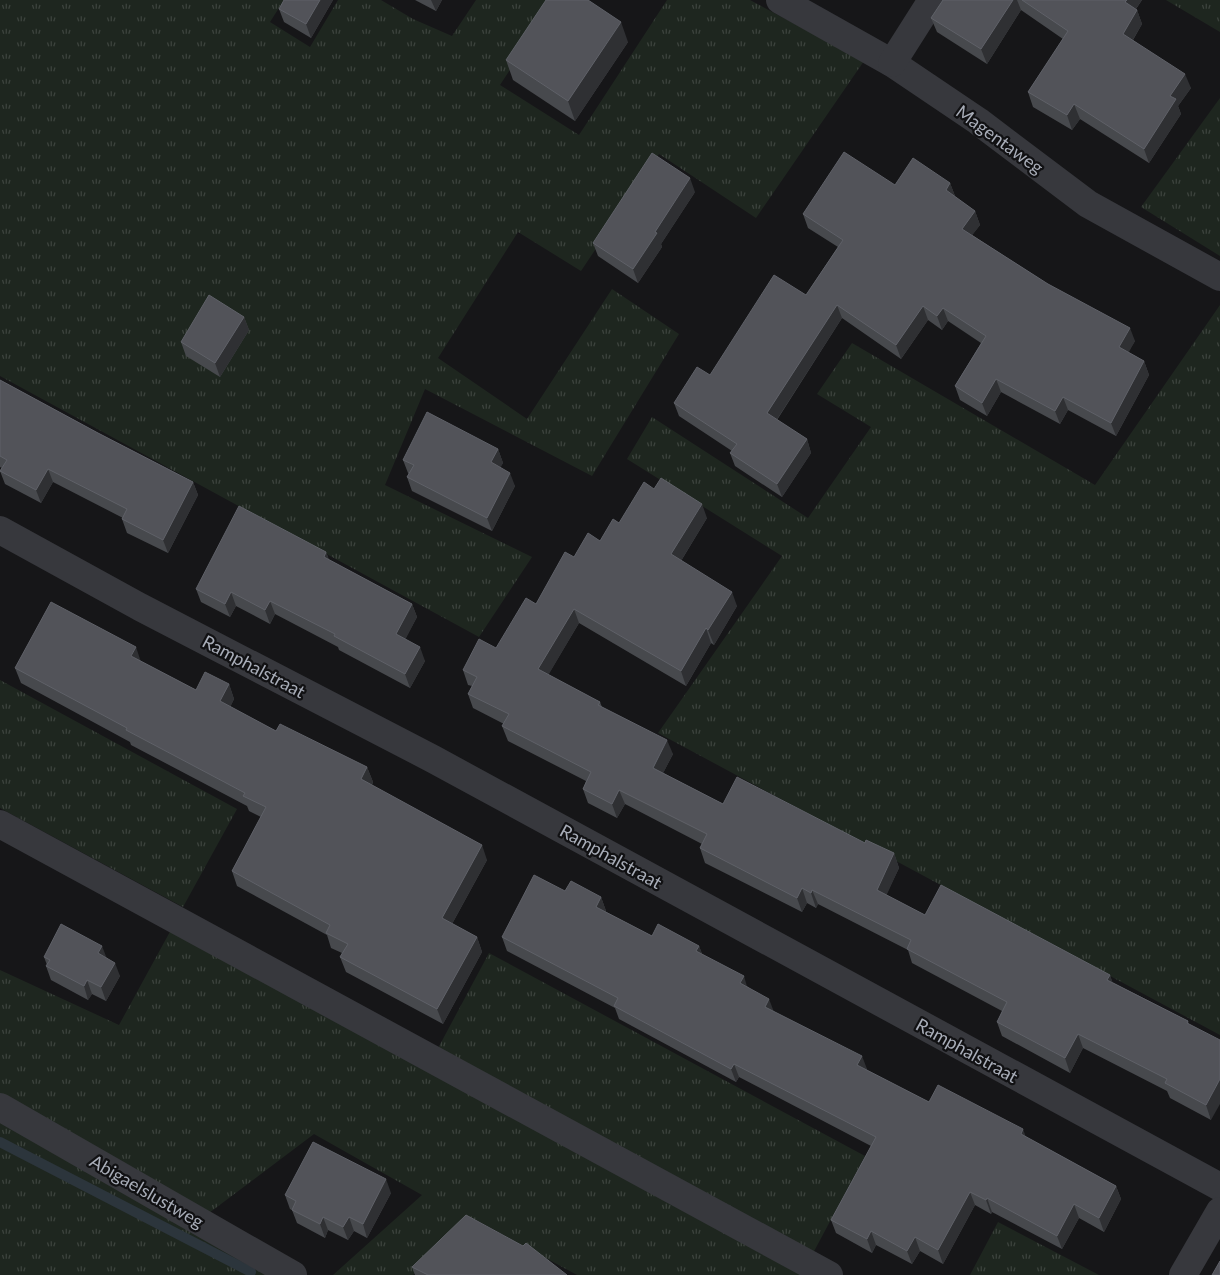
<svg xmlns="http://www.w3.org/2000/svg" width="1220" height="1275" font-family="Lato,sans-serif">
  <defs>
    <pattern id="grass-tufts" width="24" height="20" patternUnits="userSpaceOnUse" patternTransform="scale(1.25)"><rect width="24" height="20" fill="#1e261f"/><path d="M3 7l-1-3M5 7V3M7 7l1-3M15 17l-1-3M17 17v-4M19 17l1-3" fill="none" stroke="#3c433d"/></pattern>
  </defs>
  <rect width="100%" height="100%" fill="#161618"/>
  <g fill="url(#grass-tufts)">
    <path d="M 0,0 L 284,0 L 270,22 L 310,47 L 338,0 L 381,0 L 413,19 L 452,36 L 476,0 L 556,0 L 500,85 L 579,135 L 667,0 L 750,0 L 864,61 L 756,218 L 659,154 L 581,271 L 518,232 L 438,358 L 527,419 L 612,289 L 679,334 L 592,476 L 425,389 L 385,485 L 532,557 L 479,637 L 0,376 Z"/>
    <path d="M 1166,0 L 1220,0 L 1220,32 Z"/>
    <path d="M 1220,98 L 1220,256 L 1141,207 Z"/>
    <path d="M 1220,305 L 1220,1035 L 658,733 L 782,556 L 627,459 L 652,417 L 808,518 L 871,427 L 817,394 L 852,343 L 1095,485 Z"/>
    <path d="M 0,680 L 237,809 L 183,907 L 0,808 Z"/>
    <path d="M 172,928 L 806,1275 L 577,1275 L 476,1220 L 413,1275 L 333,1275 L 422,1195 L 314,1134 L 205,1216 L 0,1097 L 0,970 L 119,1025 Z"/>
    <path d="M 489,953 L 865,1156 L 812,1255 L 436,1052 Z"/>
    <path d="M 0,1119 L 276,1275 L 0,1275 Z"/>
    <path d="M 998,1222 L 1099,1275 L 970,1275 Z"/>
  </g>
  <g fill="none" stroke-linecap="round" stroke-linejoin="round">
    <path stroke="#2c353c" stroke-width="10" d="M 0,1142 L 251,1272"/>
    <g stroke="#37383d" stroke-width="28">
      <path d="M 780,0 L 892,63 L 978,121 L 1088,204 L 1220,277"/>
      <path d="M 892,63 L 932,0"/>
      <path d="M 0,530 L 140,607 L 433,759 L 1220,1187"/>
      <path d="M 0,824 L 829,1275"/>
      <path d="M 0,1107 L 293,1275"/>
      <path d="M 1183,1275 L 1220,1211"/>
    </g>
  </g>
  <g fill="#47494d">
    <path d="M 284,0 L 333,0 L 311,38 L 284,22 L 279,9 Z"/>
    <path d="M 415,0 L 442,0 L 436,11 Z"/>
    <path d="M 943,0 L 1142,0 L 1136,9 L 1137,10 L 1142,24 L 1133,40 L 1191,88 L 1178,106 L 1181,114 L 1149,163 L 1080,119 L 1072,130 L 1033,107 L 1028,92 L 1063,39 L 1021,10 L 987,64 L 937,32 L 931,18 Z"/>
    <path d="M 628,42 L 575,121 L 513,80 L 506,60 Z"/>
    <path d="M 950,183 L 955,196 L 955,197 L 975,211 L 980,225 L 972,235 L 1135,341 L 1128,352 L 1144,361 L 1149,375 L 1116,436 L 1068,410 L 1060,424 L 1001,392 L 987,416 L 960,400 L 955,386 L 981,343 L 948,321 L 942,330 L 928,320 L 901,359 L 842,318 L 777,420 L 807,439 L 811,453 L 782,497 L 735,466 L 730,453 L 732,451 L 679,416 L 674,403 L 710,375 L 806,295 L 838,247 L 808,228 L 803,214 L 895,185 Z"/>
    <path d="M 695,192 L 661,244 L 662,247 L 638,283 L 598,256 L 593,243 Z"/>
    <path d="M 244,317 L 249,330 L 220,377 L 186,356 L 181,342 Z"/>
    <path d="M 0,380 L 98,433 L 193,482 L 198,495 L 168,553 L 127,533 L 122,519 L 123,518 L 53,482 L 41,503 L 5,484 L 0,471 L 2,468 L 0,467 Z"/>
    <path d="M 498,449 L 503,463 L 500,467 L 515,486 L 492,531 L 412,491 L 407,477 L 409,474 L 408,473 L 403,460 Z"/>
    <path d="M 707,518 L 681,561 L 737,606 L 714,645 L 711,643 L 686,686 L 579,623 L 548,675 L 600,702 L 602,707 L 673,754 L 663,773 L 723,804 L 865,843 L 894,853 L 899,868 L 886,895 L 925,915 L 1110,975 L 1112,982 L 1188,1021 L 1211,1120 L 1170,1098 L 1167,1091 L 1083,1048 L 1070,1073 L 1002,1036 L 997,1022 L 1002,1011 L 912,963 L 908,950 L 818,904 L 816,908 L 807,903 L 802,912 L 705,863 L 700,848 L 702,844 L 625,804 L 617,818 L 588,803 L 583,789 L 586,781 L 508,741 L 502,726 L 504,724 L 473,708 L 468,694 L 472,686 L 468,685 L 463,670 L 496,648 L 536,604 L 574,557 L 600,541 L 619,523 Z"/>
    <path d="M 326,552 L 329,560 L 412,604 L 417,617 L 405,639 L 425,661 L 410,688 L 339,650 L 338,647 L 275,614 L 270,624 L 236,606 L 230,617 L 201,602 L 196,589 Z"/>
    <path d="M 140,661 L 196,690 L 229,684 L 234,699 L 230,707 L 276,731 L 367,767 L 373,782 L 372,785 L 487,860 L 452,924 L 477,937 L 482,952 L 443,1024 L 346,972 L 340,957 L 342,953 L 331,948 L 327,935 L 237,886 L 232,871 L 261,817 L 249,811 L 247,806 L 131,745 L 130,742 L 21,683 L 15,668 Z"/>
    <path d="M 565,891 L 601,897 L 606,911 L 606,912 L 652,936 L 699,946 L 702,954 L 748,987 L 773,1011 L 867,1069 L 866,1070 L 929,1102 L 1026,1137 L 1116,1186 L 1121,1199 L 1104,1232 L 1079,1218 L 1062,1249 L 992,1212 L 991,1214 L 975,1205 L 943,1264 L 920,1251 L 912,1264 L 876,1245 L 872,1253 L 836,1233 L 831,1220 L 871,1146 L 739,1077 L 736,1082 L 619,1019 L 615,1008 L 507,951 L 502,937 Z"/>
    <path d="M 44,957 L 107,958 L 120,976 L 106,1001 L 92,994 L 88,1000 L 51,980 L 46,966 L 47,965 Z"/>
    <path d="M 391,1193 L 367,1238 L 354,1231 L 348,1240 L 328,1230 L 325,1238 L 297,1223 L 292,1210 L 290,1209 L 285,1195 Z"/>
    <path d="M 412,1267 L 567,1275 L 415,1275 Z"/>
  </g>
  <g fill="#2f3033">
    <path d="M 320,0 L 333,0 L 311,38 L 306,24 Z"/>
    <path d="M 431,0 L 442,0 L 436,11 Z"/>
    <path d="M 1013,0 L 1017,0 L 1021,10 L 987,64 L 981,49 Z"/>
    <path d="M 1127,0 L 1142,0 L 1130,17 L 1125,2 Z"/>
    <path d="M 1137,10 L 1142,24 L 1128,48 L 1123,34 Z"/>
    <path d="M 621,22 L 628,42 L 575,121 L 568,101 Z"/>
    <path d="M 1185,74 L 1191,88 L 1178,106 L 1181,114 L 1149,163 L 1144,149 L 1170,96 Z"/>
    <path d="M 1074,104 L 1080,119 L 1072,130 L 1067,115 Z"/>
    <path d="M 690,178 L 695,192 L 661,244 L 662,247 L 638,283 L 633,269 L 655,232 Z"/>
    <path d="M 950,183 L 955,196 L 950,204 L 946,190 Z"/>
    <path d="M 975,211 L 980,225 L 967,242 L 962,229 Z"/>
    <path d="M 837,305 L 842,318 L 772,427 L 767,413 Z"/>
    <path d="M 923,306 L 928,320 L 901,359 L 896,345 Z"/>
    <path d="M 943,308 L 948,321 L 942,330 L 937,316 Z"/>
    <path d="M 244,317 L 249,330 L 220,377 L 215,363 Z"/>
    <path d="M 1130,328 L 1135,341 L 1124,361 L 1119,347 Z"/>
    <path d="M 1144,361 L 1149,375 L 1116,436 L 1111,423 Z"/>
    <path d="M 996,379 L 1001,392 L 987,416 L 982,403 Z"/>
    <path d="M 1063,397 L 1068,410 L 1060,424 L 1055,411 Z"/>
    <path d="M 807,439 L 811,453 L 782,497 L 777,484 Z"/>
    <path d="M 498,449 L 503,463 L 496,476 L 491,462 Z"/>
    <path d="M 48,469 L 53,482 L 41,503 L 36,490 Z"/>
    <path d="M 510,473 L 515,486 L 492,531 L 487,518 Z"/>
    <path d="M 193,482 L 198,495 L 168,553 L 163,540 Z"/>
    <path d="M 702,504 L 707,518 L 676,569 L 671,554 Z"/>
    <path d="M 326,552 L 331,565 L 324,557 Z"/>
    <path d="M 231,592 L 236,606 L 230,617 L 225,604 Z"/>
    <path d="M 732,592 L 737,606 L 714,645 L 708,630 Z"/>
    <path d="M 270,601 L 275,614 L 270,624 L 265,610 Z"/>
    <path d="M 412,604 L 417,617 L 401,648 L 396,634 Z"/>
    <path d="M 574,609 L 579,623 L 543,684 L 538,669 Z"/>
    <path d="M 706,628 L 711,643 L 686,686 L 681,671 Z"/>
    <path d="M 136,647 L 141,662 L 131,656 Z"/>
    <path d="M 420,647 L 425,661 L 410,688 L 405,674 Z"/>
    <path d="M 229,684 L 234,699 L 226,716 L 220,701 Z"/>
    <path d="M 667,740 L 673,754 L 658,783 L 653,768 Z"/>
    <path d="M 367,767 L 373,782 L 367,794 L 361,779 Z"/>
    <path d="M 619,790 L 625,804 L 617,818 L 612,804 Z"/>
    <path d="M 482,845 L 487,860 L 447,933 L 442,918 Z"/>
    <path d="M 894,853 L 899,868 L 882,905 L 877,890 Z"/>
    <path d="M 802,888 L 807,903 L 802,912 L 797,898 Z"/>
    <path d="M 812,890 L 818,904 L 816,908 L 811,893 Z"/>
    <path d="M 601,897 L 606,911 L 601,921 L 596,907 Z"/>
    <path d="M 477,937 L 482,952 L 443,1024 L 437,1009 Z"/>
    <path d="M 102,946 L 107,959 L 98,953 Z"/>
    <path d="M 699,946 L 704,959 L 696,951 Z"/>
    <path d="M 115,963 L 120,976 L 106,1001 L 101,987 Z"/>
    <path d="M 1110,975 L 1115,989 L 1107,980 Z"/>
    <path d="M 744,976 L 748,990 L 740,983 Z"/>
    <path d="M 87,980 L 92,994 L 88,1000 L 84,986 Z"/>
    <path d="M 769,999 L 774,1012 L 765,1007 Z"/>
    <path d="M 1078,1034 L 1083,1048 L 1070,1073 L 1065,1058 Z"/>
    <path d="M 862,1056 L 867,1069 L 862,1079 L 857,1065 Z"/>
    <path d="M 734,1064 L 739,1077 L 736,1082 L 731,1069 Z"/>
    <path d="M 1220,1079 L 1220,1104 L 1211,1120 L 1206,1105 Z"/>
    <path d="M 1023,1129 L 1028,1143 L 1021,1134 Z"/>
    <path d="M 386,1179 L 391,1193 L 367,1238 L 363,1224 Z"/>
    <path d="M 1116,1186 L 1121,1199 L 1104,1232 L 1099,1218 Z"/>
    <path d="M 970,1192 L 975,1205 L 943,1264 L 938,1250 Z"/>
    <path d="M 987,1198 L 992,1212 L 991,1214 L 986,1200 Z"/>
    <path d="M 1074,1204 L 1079,1218 L 1062,1249 L 1057,1236 Z"/>
    <path d="M 323,1217 L 328,1230 L 325,1238 L 320,1224 Z"/>
    <path d="M 349,1217 L 354,1231 L 348,1240 L 343,1227 Z"/>
    <path d="M 871,1231 L 876,1245 L 872,1253 L 867,1239 Z"/>
    <path d="M 915,1237 L 920,1251 L 912,1264 L 907,1251 Z"/>
  </g>
  <g fill="#525359" stroke="#5f6168">
    <path d="M 284,0 L 320,0 L 306,24 L 279,9 Z"/>
    <path d="M 546,0 L 588,0 L 621,22 L 568,101 L 506,60 Z"/>
    <path d="M 943,0 L 1013,0 L 981,49 L 931,18 Z"/>
    <path d="M 1022,0 L 1127,0 L 1125,2 L 1137,10 L 1123,34 L 1185,74 L 1170,96 L 1176,99 L 1144,149 L 1074,104 L 1067,115 L 1028,92 L 1068,31 Z"/>
    <path d="M 844,152 L 895,185 L 913,158 L 950,183 L 946,190 L 975,211 L 962,229 L 1048,284 L 1130,328 L 1119,347 L 1144,361 L 1111,423 L 1063,397 L 1055,411 L 996,379 L 982,403 L 955,386 L 986,336 L 943,308 L 937,316 L 923,306 L 896,345 L 837,305 L 767,413 L 807,439 L 777,484 L 730,453 L 737,444 L 674,403 L 697,367 L 710,375 L 774,275 L 806,295 L 843,240 L 803,214 Z"/>
    <path d="M 652,153 L 690,178 L 655,232 L 657,233 L 633,269 L 593,243 Z"/>
    <path d="M 209,295 L 244,317 L 215,363 L 181,342 Z"/>
    <path d="M 0,380 L 98,433 L 193,482 L 163,540 L 122,519 L 127,509 L 48,469 L 36,490 L 0,471 L 7,460 L 0,456 Z"/>
    <path d="M 427,412 L 498,449 L 491,462 L 510,473 L 487,518 L 407,477 L 414,465 L 403,460 Z"/>
    <path d="M 661,478 L 702,504 L 671,554 L 732,592 L 708,630 L 706,628 L 681,671 L 574,609 L 538,669 L 600,702 L 598,705 L 667,740 L 653,768 L 723,804 L 737,777 L 865,843 L 866,840 L 894,853 L 877,890 L 925,915 L 941,885 L 1110,975 L 1107,980 L 1188,1021 L 1187,1023 L 1220,1040 L 1220,1079 L 1206,1105 L 1165,1083 L 1167,1079 L 1078,1034 L 1065,1058 L 997,1022 L 1007,1002 L 907,949 L 911,940 L 812,890 L 811,893 L 802,888 L 797,898 L 700,848 L 707,834 L 619,790 L 612,804 L 583,789 L 591,772 L 502,726 L 509,714 L 468,694 L 477,677 L 463,670 L 479,639 L 496,648 L 526,598 L 536,604 L 565,552 L 574,557 L 588,533 L 600,541 L 613,519 L 619,523 L 644,482 L 654,489 Z"/>
    <path d="M 239,506 L 326,552 L 324,557 L 412,604 L 396,634 L 420,647 L 405,674 L 334,636 L 335,634 L 270,601 L 265,610 L 231,592 L 225,604 L 196,589 Z"/>
    <path d="M 51,602 L 136,647 L 131,656 L 196,690 L 205,672 L 229,684 L 220,701 L 276,731 L 280,724 L 367,767 L 361,779 L 482,845 L 442,918 L 477,937 L 437,1009 L 340,957 L 348,944 L 326,933 L 330,925 L 232,871 L 266,807 L 243,796 L 245,793 L 126,730 L 127,728 L 15,668 Z"/>
    <path d="M 534,875 L 565,891 L 571,881 L 601,897 L 596,907 L 652,936 L 658,924 L 699,946 L 696,951 L 744,976 L 740,983 L 769,999 L 765,1007 L 862,1056 L 857,1065 L 929,1102 L 938,1085 L 1023,1129 L 1021,1134 L 1116,1186 L 1099,1218 L 1074,1204 L 1057,1236 L 987,1198 L 986,1200 L 970,1192 L 938,1250 L 915,1237 L 907,1251 L 871,1231 L 867,1239 L 831,1220 L 876,1137 L 734,1064 L 731,1069 L 614,1006 L 618,998 L 502,937 Z"/>
    <path d="M 61,924 L 102,946 L 98,953 L 115,963 L 101,987 L 87,980 L 84,986 L 46,966 L 50,960 L 44,957 Z"/>
    <path d="M 313,1142 L 386,1179 L 363,1224 L 349,1217 L 343,1227 L 323,1217 L 320,1224 L 292,1210 L 296,1201 L 285,1195 Z"/>
    <path d="M 466,1215 L 523,1246 L 526,1243 L 567,1275 L 428,1275 L 412,1267 Z"/>
    <path d="M 1220,1261 L 1220,1275 L 1212,1275 Z"/>
  </g>
  <g text-anchor="middle" dominant-baseline="central" stroke-width="4.5" stroke-linejoin="round" paint-order="stroke">
    <g font-size="18" fill="#a8adb8" stroke="#111113">
      <text transform="translate(1000 139) rotate(36)">Magentaweg</text>
      <text transform="translate(254 666) rotate(28)">Ramphalstraat</text>
      <text transform="translate(611 856) rotate(29)">Ramphalstraat</text>
      <text transform="translate(967 1050) rotate(29)">Ramphalstraat</text>
      <text transform="translate(147 1191) rotate(30)">Abigaelslustweg</text>
    </g>
  </g>
</svg>
